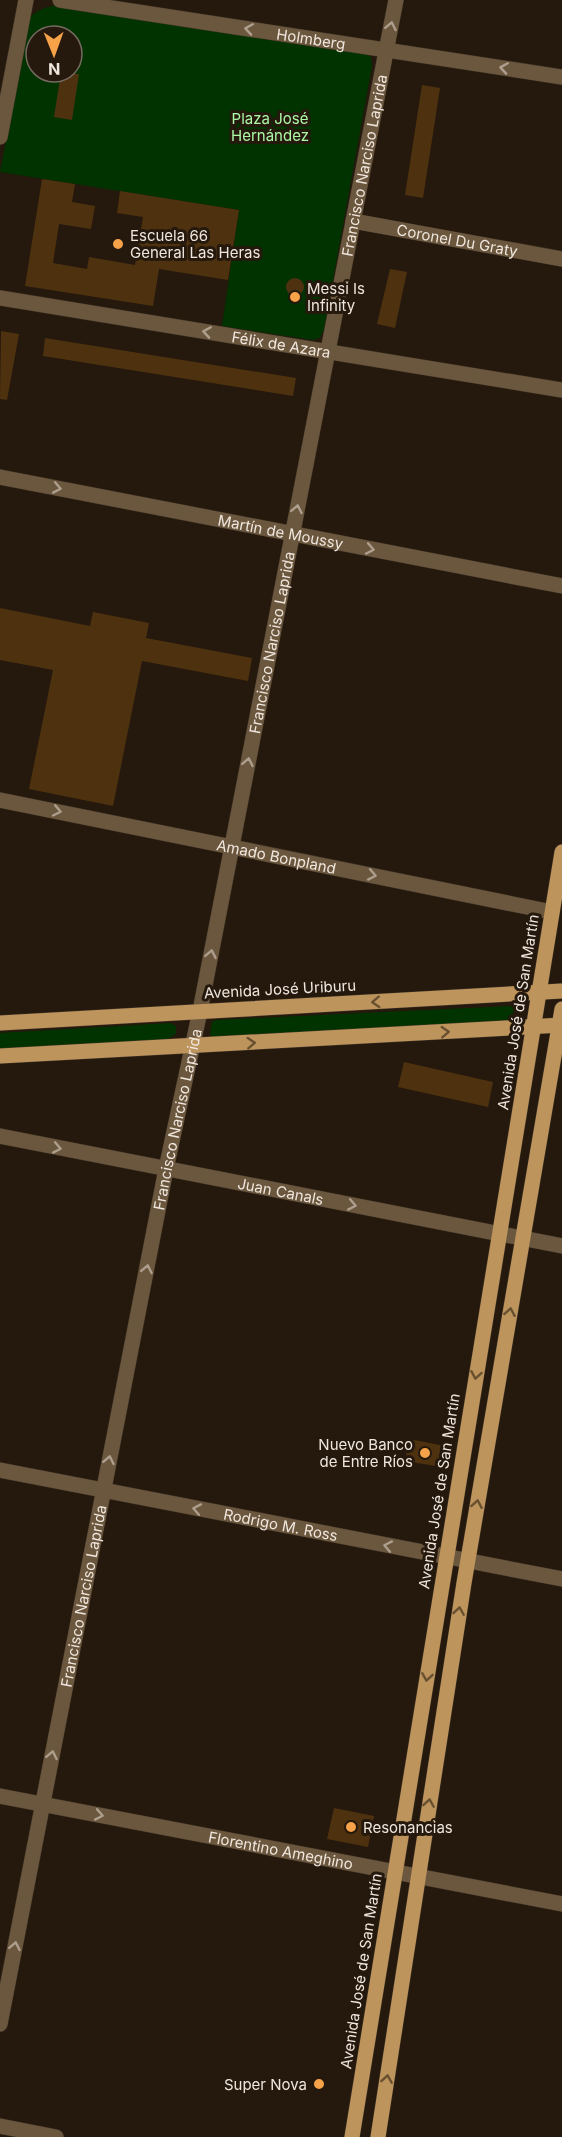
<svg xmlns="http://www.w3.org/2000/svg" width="562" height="2137" font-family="Inter,sans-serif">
  <rect width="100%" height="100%" fill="#25180c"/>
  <g fill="#030" fill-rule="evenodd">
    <path d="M 59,5 L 361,51 L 371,57 L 372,66 L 324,329 L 320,338 L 313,340 L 222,326 L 239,210 L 0,172 L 30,17 C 39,9 48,6 59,5 ZM 36,36 L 72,36 L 72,72 L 36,72 Z"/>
    <path d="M 511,1006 L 514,1009 L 511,1020 L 505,1021 L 228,1036 L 212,1037 L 210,1034 L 212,1022 L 215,1020 Z"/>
    <path d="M 170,1023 L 176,1026 L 176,1034 L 166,1040 L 0,1049 L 0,1033 Z"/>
  </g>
  <g fill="#4e3210">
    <path d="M 61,72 L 79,74 L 72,120 L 54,117 Z"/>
    <path d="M 422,85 L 440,88 L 423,198 L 405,195 Z"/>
    <path d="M 42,179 L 75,184 L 72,202 L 95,206 L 91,229 L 59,224 L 53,263 L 87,269 L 89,257 L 135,265 L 143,217 L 117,213 L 120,191 L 239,210 L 228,280 L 159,269 L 153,306 L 25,286 Z"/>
    <path d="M 390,269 L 407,272 L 395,328 L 377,324 Z"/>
    <circle cx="295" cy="287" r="9"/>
    <path d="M 1,331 L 19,334 L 7,400 L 0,399 Z"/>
    <path d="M 45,338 L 296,378 L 293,396 L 43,356 Z"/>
    <path d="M 0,608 L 90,626 L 93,612 L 149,623 L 146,638 L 252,658 L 248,681 L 142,661 L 113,806 L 29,789 L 53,670 L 0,660 Z"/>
    <path d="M 404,1062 L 493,1082 L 488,1107 L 398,1087 Z"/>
    <path d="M 409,1439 L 445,1446 L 442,1467 L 405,1461 Z"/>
    <path d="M 334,1808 L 374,1816 L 368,1847 L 327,1839 Z"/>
  </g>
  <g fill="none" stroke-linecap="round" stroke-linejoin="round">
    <defs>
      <g id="minor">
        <path id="s1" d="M 60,0 L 562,77"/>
        <path d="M 0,137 L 26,0"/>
        <path id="s2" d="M 353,221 L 562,259"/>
        <path id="s3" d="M 0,298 L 562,390"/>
        <path id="s4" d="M 0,477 L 562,586"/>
        <path id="s5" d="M 0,800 L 552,912"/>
        <path id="s6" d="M 0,1136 L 562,1246"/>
        <path id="s7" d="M 0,1470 L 562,1579"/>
        <path id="s8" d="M 0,1796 L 562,1904"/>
        <path id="s9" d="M 0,2024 L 166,1169 L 200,1011 L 396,0"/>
        <path d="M 0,2126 L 56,2137"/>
      </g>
      <g id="major">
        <path d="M 0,1023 L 562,991"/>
        <path d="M 0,1056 L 562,1025"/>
        <path d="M 352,2137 L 562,852"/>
        <path d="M 378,2137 L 464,1583 L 562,1009"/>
      </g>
    </defs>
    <use href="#minor" stroke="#413529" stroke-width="16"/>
    <use href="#major" stroke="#413529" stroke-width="16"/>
    <use href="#minor" stroke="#6b573d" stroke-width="15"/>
    <use href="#major" stroke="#bd945c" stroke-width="15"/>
  </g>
  <defs><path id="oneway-chevron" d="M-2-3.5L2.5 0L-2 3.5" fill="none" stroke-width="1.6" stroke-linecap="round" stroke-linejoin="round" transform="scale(1.5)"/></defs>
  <g stroke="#ad9e8e">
    <use href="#oneway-chevron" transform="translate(391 26) rotate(-79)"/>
    <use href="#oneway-chevron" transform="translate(249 29) rotate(-171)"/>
    <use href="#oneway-chevron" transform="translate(504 68) rotate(-171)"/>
    <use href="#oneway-chevron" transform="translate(207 332) rotate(-171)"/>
    <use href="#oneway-chevron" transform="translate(57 488) rotate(11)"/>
    <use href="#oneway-chevron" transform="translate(297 509) rotate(-79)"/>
    <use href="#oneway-chevron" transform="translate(370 549) rotate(11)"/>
    <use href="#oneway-chevron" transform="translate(248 762) rotate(-79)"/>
    <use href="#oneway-chevron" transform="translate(57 811) rotate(12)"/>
    <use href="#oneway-chevron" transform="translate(372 875) rotate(11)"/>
    <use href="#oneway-chevron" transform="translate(211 954) rotate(-79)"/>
    <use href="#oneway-chevron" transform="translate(57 1148) rotate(11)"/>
    <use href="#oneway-chevron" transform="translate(352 1205) rotate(11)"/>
    <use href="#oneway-chevron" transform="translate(147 1269) rotate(-79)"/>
    <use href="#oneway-chevron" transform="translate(109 1460) rotate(-79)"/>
    <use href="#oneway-chevron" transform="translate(197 1509) rotate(-169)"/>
    <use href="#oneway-chevron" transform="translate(388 1546) rotate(-169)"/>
    <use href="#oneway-chevron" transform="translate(52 1755) rotate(-79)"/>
    <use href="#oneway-chevron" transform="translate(99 1815) rotate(11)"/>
    <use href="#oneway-chevron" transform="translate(15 1946) rotate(-79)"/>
  </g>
  <g stroke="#695030">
    <use href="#oneway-chevron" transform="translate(376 1002) rotate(177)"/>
    <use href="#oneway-chevron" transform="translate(445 1032) rotate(-3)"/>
    <use href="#oneway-chevron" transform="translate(251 1043) rotate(-3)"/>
    <use href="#oneway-chevron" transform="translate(510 1312) rotate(-80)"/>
    <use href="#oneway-chevron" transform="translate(476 1375) rotate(100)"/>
    <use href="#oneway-chevron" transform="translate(477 1504) rotate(-80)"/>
    <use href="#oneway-chevron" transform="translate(459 1611) rotate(-81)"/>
    <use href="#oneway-chevron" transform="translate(427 1677) rotate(99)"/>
    <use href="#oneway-chevron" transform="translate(429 1803) rotate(-81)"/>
    <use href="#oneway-chevron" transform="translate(387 2079) rotate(-81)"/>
  </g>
  <g fill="#f6a248" stroke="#25180c" stroke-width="2">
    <circle cx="118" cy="244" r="6"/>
    <circle cx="295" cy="297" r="6"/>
    <circle cx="425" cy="1453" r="6"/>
    <circle cx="351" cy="1827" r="6"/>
    <circle cx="319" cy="2084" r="6"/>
  </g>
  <g text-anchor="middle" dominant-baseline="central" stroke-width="6" stroke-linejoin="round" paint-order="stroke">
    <g font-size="15" fill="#efe6de" stroke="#25180c">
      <text stroke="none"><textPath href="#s1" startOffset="254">Holmberg</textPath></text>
      <text stroke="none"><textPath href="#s9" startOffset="1894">Francisco Narciso Laprida</textPath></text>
      <text stroke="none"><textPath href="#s2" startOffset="106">Coronel Du Graty</textPath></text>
      <text stroke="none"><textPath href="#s3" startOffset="285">Félix de Azara</textPath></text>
      <text stroke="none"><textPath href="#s4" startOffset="286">Martín de Moussy</textPath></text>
      <text stroke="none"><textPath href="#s9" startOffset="1408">Francisco Narciso Laprida</textPath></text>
      <text stroke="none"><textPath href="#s5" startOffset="282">Amado Bonpland</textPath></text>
      <text transform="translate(280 989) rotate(-3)">Avenida José Uriburu</text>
      <text transform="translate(518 1012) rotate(-81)">Avenida José de San Martín</text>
      <text stroke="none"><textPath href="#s9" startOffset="922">Francisco Narciso Laprida</textPath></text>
      <text stroke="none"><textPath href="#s6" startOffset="286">Juan Canals</textPath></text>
      <text transform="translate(439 1491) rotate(-81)">Avenida José de San Martín</text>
      <text stroke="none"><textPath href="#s7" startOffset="286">Rodrigo M. Ross</textPath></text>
      <text stroke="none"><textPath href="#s9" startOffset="436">Francisco Narciso Laprida</textPath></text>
      <text stroke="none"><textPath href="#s8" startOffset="286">Florentino Ameghino</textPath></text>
      <text transform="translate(361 1971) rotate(-81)">Avenida José de San Martín</text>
    </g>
    <g font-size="15" fill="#abf8a6" stroke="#25180c">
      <text x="270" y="118">Plaza José<tspan x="270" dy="17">Hernández</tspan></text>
    </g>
    <g font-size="15" fill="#efe6de" stroke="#25180c" text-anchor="start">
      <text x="130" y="235">Escuela 66<tspan x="130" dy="17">General Las Heras</tspan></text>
      <text x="307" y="288">Messi Is<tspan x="307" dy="17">Infinity</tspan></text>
      <text x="413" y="1444" text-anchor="end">Nuevo Banco<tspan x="413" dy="17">de Entre Ríos</tspan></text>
      <text x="363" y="1827">Resonancias</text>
      <text x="307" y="2084" text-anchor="end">Super Nova</text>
    </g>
  </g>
  <g transform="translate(54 54) rotate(179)"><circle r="28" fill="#25180c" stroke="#766a60" stroke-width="1.5"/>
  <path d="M0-4.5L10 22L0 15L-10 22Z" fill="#f6a248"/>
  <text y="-9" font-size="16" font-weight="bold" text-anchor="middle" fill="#efe6de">N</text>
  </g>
</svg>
